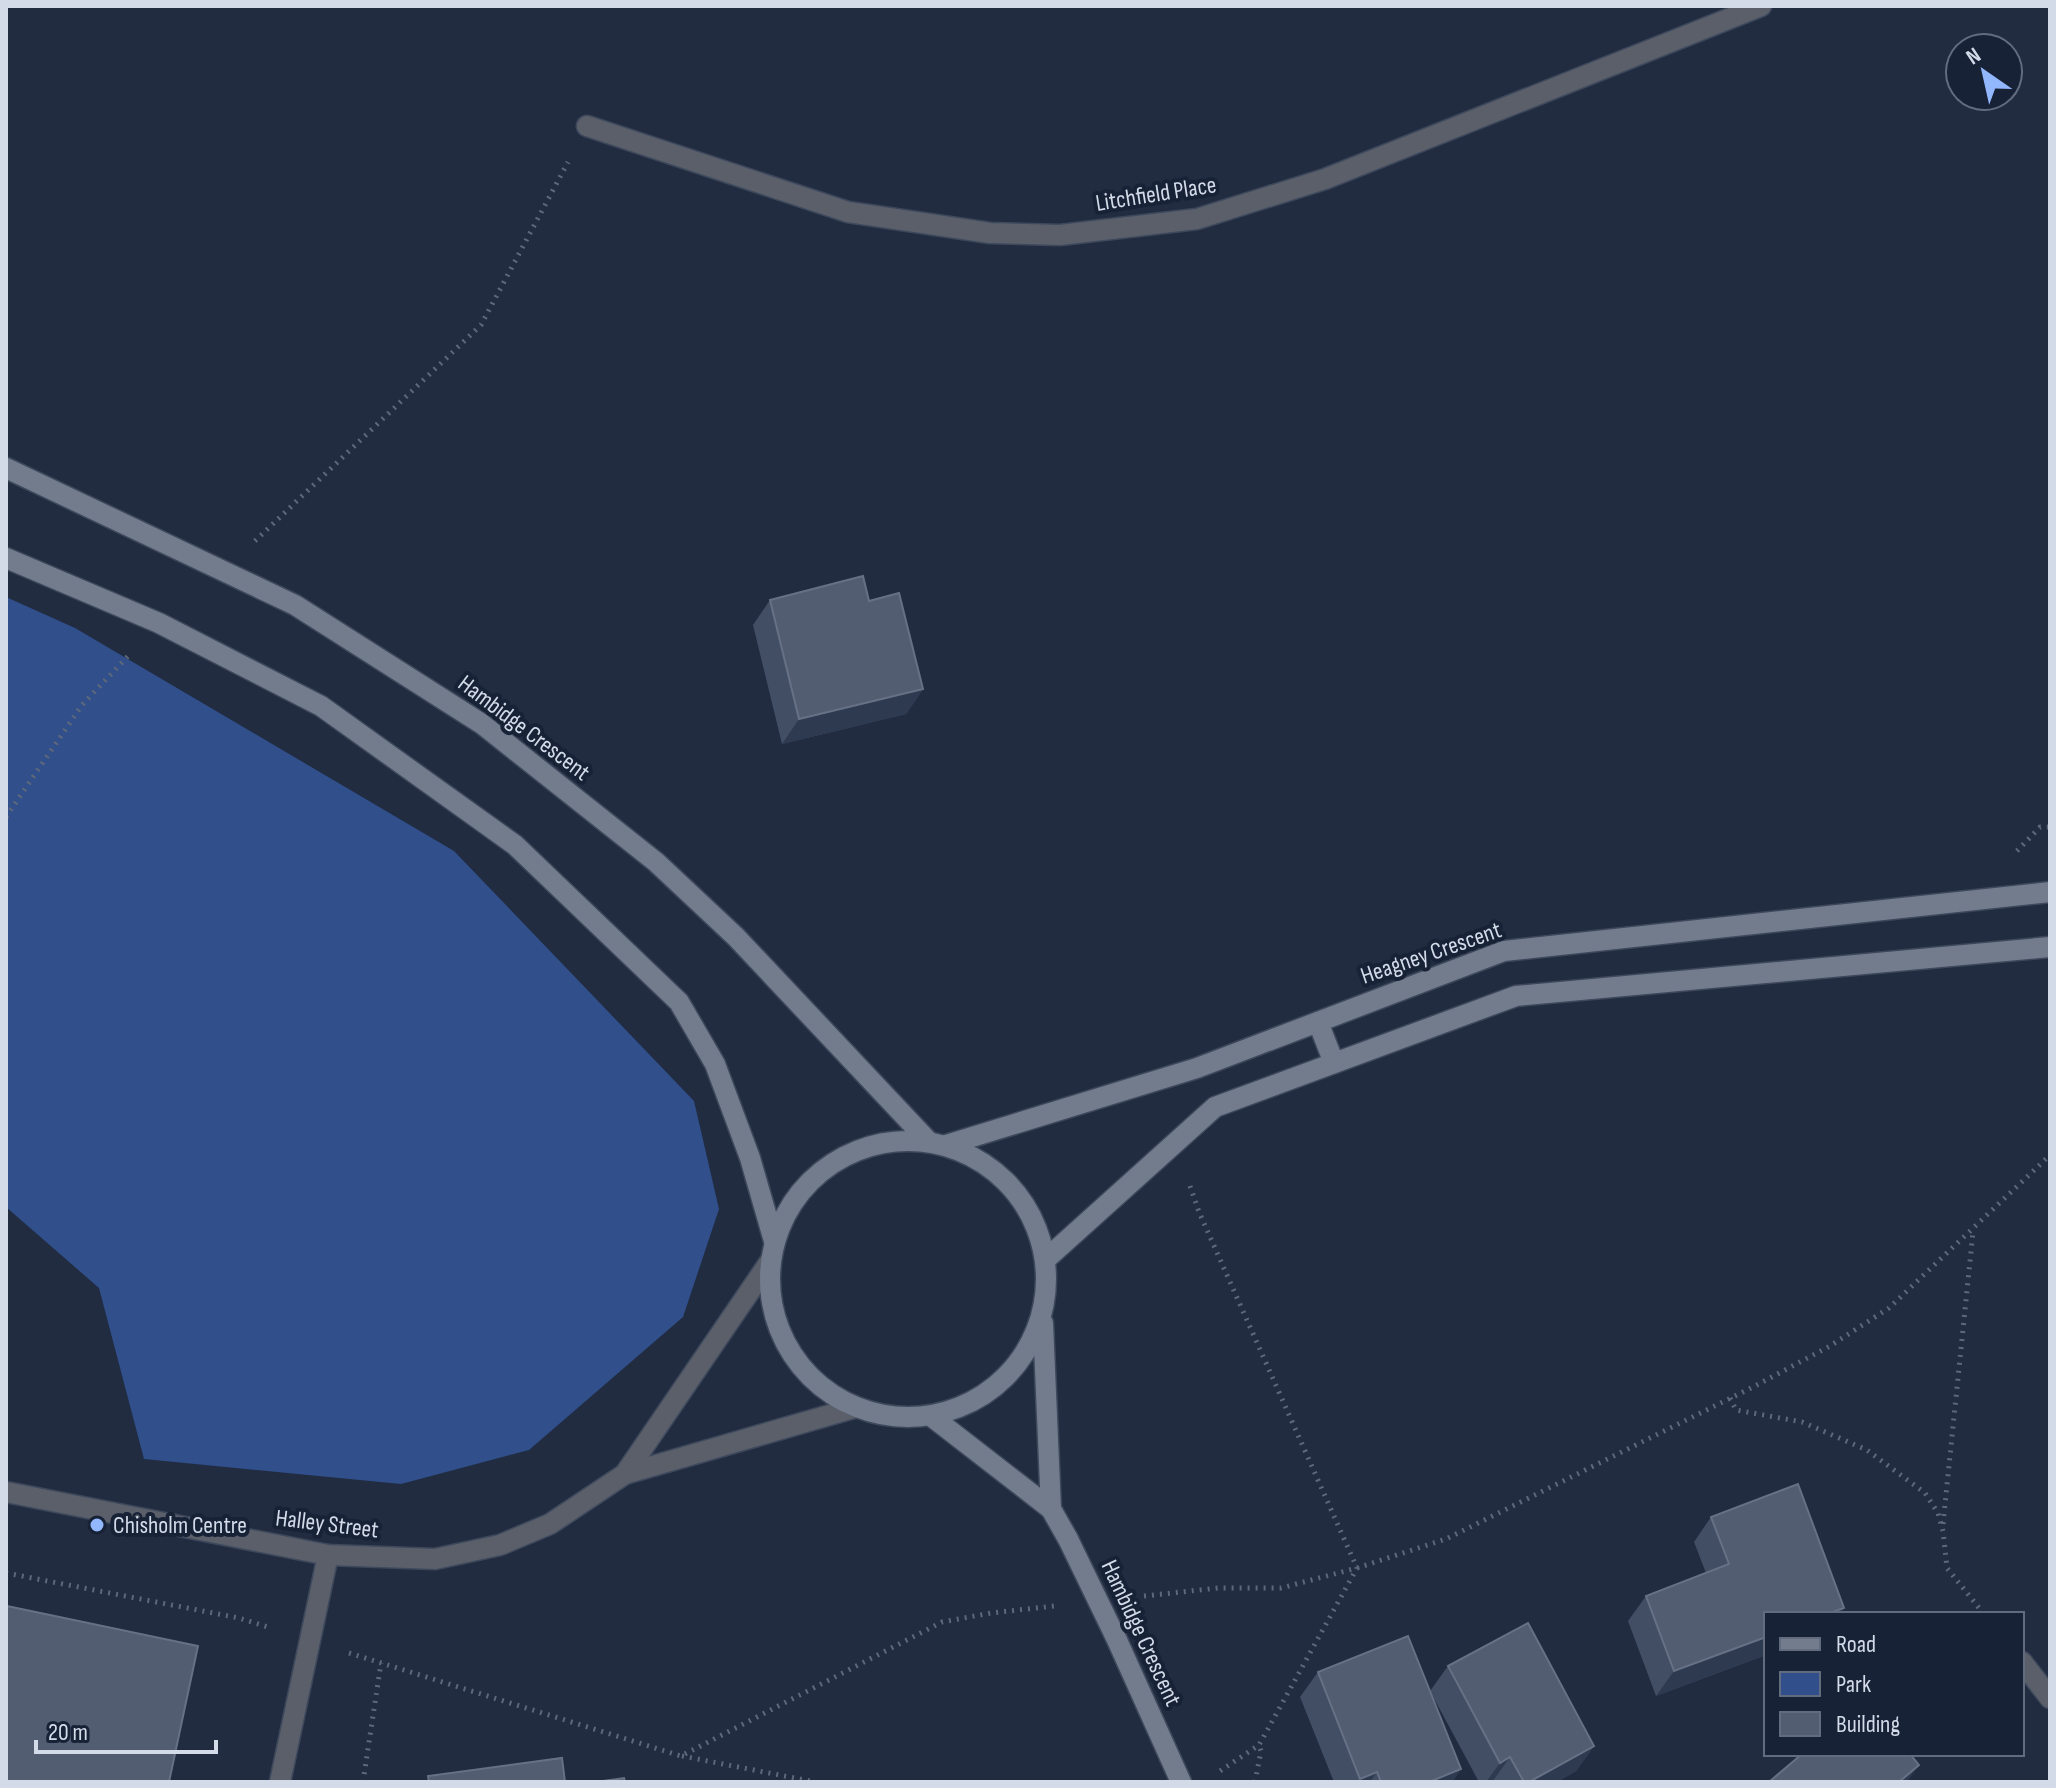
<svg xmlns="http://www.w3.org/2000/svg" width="2056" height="1788" font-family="'Sofia Sans Condensed',sans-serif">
  <rect width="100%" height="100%" fill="#212c41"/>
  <path fill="#304f8b" d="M 6,597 L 75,628 L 454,851 L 694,1101 L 719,1209 L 683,1317 L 529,1450 L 401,1484 L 144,1459 L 99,1288 L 6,1207 Z"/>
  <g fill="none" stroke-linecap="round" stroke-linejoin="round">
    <defs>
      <g id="street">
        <path d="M 587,126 L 848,212 L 990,233 L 1060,235 L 1197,219 L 1325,179 L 1761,6"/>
        <path d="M 625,1474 L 769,1263"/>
        <path d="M 6,1492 L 328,1555 L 435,1559 L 500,1545 L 550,1524 L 625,1474 L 854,1408"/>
        <path d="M 2022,1662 L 2050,1698"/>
        <path d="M 280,1782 L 328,1555"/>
      </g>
      <g id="secondary">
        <path d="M 6,468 L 295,605 L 482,724 L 656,862 L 736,937 L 929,1142"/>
        <path d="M 6,558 L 159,623 L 321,706 L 515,845 L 679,1002 L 715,1064 L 750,1158 L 774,1241"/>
        <path d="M 1318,1022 L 1334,1063"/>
        <circle cx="908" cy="1279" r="138"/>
        <path d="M 946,1145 L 1197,1068 L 1504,951 L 2050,892"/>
        <path d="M 1045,1260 L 1215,1107 L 1516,996 L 2050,947"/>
        <path d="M 1043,1323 L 1051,1509"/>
        <path d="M 931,1416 L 1051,1509 L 1068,1539"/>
        <path d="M 1117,1640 L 1181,1782"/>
      </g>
    </defs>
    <use href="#street" stroke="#3d485c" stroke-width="23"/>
    <use href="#secondary" stroke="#3d485c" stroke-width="23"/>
    <g stroke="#5e687b" stroke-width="5" stroke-dasharray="2 6" stroke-linecap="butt">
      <path d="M 255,541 L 481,325 L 568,162"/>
      <path d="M 6,817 L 82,705 L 129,655"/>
      <path d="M 2017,851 L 2040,827 L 2050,827"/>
      <path d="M 1190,1186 L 1199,1212 L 1357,1568 L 1259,1745 L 1220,1771"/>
      <path d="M 1730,1398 L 1736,1410 L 1802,1422 L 1867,1450 L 1925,1493 L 1938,1513 L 1943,1531 L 1947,1568 L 1984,1614"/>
      <path d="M 1943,1524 L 1973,1232"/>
      <path d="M 6,1573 L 239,1618 L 271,1628"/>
      <path d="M 1144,1596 L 1218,1588 L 1281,1588 L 1357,1568 L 1446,1539 L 1753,1387 L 1830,1346 L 1889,1308 L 2050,1155"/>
      <path d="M 349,1653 L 681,1756 L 942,1622 L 991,1613 L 1054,1606"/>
      <path d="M 682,1756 L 815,1782"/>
      <path d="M 363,1782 L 381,1663"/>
      <path d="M 1255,1782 L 1261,1751 L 1259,1745"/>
    </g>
    <use href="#street" stroke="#5a5f6a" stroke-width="20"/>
    <use href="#secondary" stroke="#737c8d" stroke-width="20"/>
    <defs>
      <path id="secondary-bridge" d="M 1068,1539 L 1117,1640"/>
    </defs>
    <use href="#secondary-bridge" stroke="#3d485c" stroke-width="23" stroke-linecap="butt"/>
    <use href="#secondary-bridge" stroke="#737c8d" stroke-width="20"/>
  </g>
  <g fill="#424e64">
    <path d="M 770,600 L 869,601 L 923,689 L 906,714 L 782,744 L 753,625 Z"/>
    <path d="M 1711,1517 L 1844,1608 L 1840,1614 L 1766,1614 L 1766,1655 L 1656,1696 L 1628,1621 L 1646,1596 L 1706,1573 L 1694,1542 Z"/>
    <path d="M 1448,1666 L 1594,1746 L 1576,1771 L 1557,1782 L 1479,1782 L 1430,1691 Z"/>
    <path d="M 1318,1672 L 1461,1769 L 1452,1782 L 1334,1782 L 1300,1697 Z"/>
  </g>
  <g fill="#2e3a50">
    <path d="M 923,689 L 906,714 L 782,744 L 799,719 Z"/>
    <path d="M 1844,1608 L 1840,1614 L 1827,1614 Z"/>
    <path d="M 1766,1637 L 1766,1655 L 1656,1696 L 1674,1671 Z"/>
    <path d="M 1594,1746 L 1576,1771 L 1557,1782 L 1529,1782 Z"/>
    <path d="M 1510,1757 L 1492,1782 L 1486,1782 L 1500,1763 Z"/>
    <path d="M 1919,1765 L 1907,1782 L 1899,1782 Z"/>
    <path d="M 1461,1769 L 1452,1782 L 1429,1782 Z"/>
    <path d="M 1377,1772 L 1370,1782 L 1357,1782 L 1360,1779 Z"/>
  </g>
  <g fill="#525d72" stroke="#667185" stroke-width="2">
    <path d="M 863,576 L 869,601 L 899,593 L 923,689 L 799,719 L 770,600 Z"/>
    <path d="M 1798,1484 L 1844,1608 L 1827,1614 L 1766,1614 L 1766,1637 L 1674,1671 L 1646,1596 L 1729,1564 L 1711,1517 Z"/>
    <path d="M 7,1606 L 198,1646 L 169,1782 L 6,1782 Z"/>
    <path d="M 1528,1623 L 1594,1746 L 1529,1782 L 1524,1782 L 1510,1757 L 1500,1763 L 1448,1666 Z"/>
    <path d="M 1408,1636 L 1461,1769 L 1429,1782 L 1381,1782 L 1377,1772 L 1360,1779 L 1318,1672 Z"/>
    <path d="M 1802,1754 L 1910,1754 L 1919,1765 L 1899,1782 L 1769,1782 Z"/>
    <path d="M 562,1758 L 565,1782 L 429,1782 L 428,1776 Z"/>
    <path d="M 624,1778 L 625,1782 L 596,1782 Z"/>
  </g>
  <circle fill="#93b7fd" stroke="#182237" stroke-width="3" cx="97" cy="1525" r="8"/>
  <g text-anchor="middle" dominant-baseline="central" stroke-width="8" stroke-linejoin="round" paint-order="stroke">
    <g font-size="24" fill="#d3dbe9" stroke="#182237">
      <text transform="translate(1156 194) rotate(-9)">Litchfield Place</text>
      <text transform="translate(524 728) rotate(37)">Hambidge Crescent</text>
      <text transform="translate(1431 953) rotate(-19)">Heagney Crescent</text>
      <text transform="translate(327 1524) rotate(7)">Halley Street</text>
      <text transform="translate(1141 1633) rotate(65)">Hambidge Crescent</text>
    </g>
    <g font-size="24" fill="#d3dbe9" stroke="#182237" text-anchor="start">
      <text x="113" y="1525">Chisholm Centre</text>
    </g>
  </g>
  <rect width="2056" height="1788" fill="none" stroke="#d3dbe9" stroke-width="16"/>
  <rect x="1764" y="1612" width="260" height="144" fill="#182237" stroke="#636c7e" stroke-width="2"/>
  <rect x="1780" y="1638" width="40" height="12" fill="#737c8d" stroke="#636c7e" stroke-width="2"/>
  <text x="1836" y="1652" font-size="24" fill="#d3dbe9">Road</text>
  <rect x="1780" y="1672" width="40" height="24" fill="#304f8b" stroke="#636c7e" stroke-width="2"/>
  <text x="1836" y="1692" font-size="24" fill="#d3dbe9">Park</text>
  <rect x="1780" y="1712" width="40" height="24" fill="#525d72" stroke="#636c7e" stroke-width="2"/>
  <text x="1836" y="1732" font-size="24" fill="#d3dbe9">Building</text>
  <g transform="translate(1984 72) rotate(326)"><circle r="38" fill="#182237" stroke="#636c7e" stroke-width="2"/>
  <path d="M0-6L14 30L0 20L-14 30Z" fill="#93b7fd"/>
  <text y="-12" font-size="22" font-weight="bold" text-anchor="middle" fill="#d3dbe9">N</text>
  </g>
  <path d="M36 1740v12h180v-12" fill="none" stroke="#d3dbe9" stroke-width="4"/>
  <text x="48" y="1740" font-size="24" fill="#d3dbe9" stroke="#182237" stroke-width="6" paint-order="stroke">20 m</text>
</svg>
